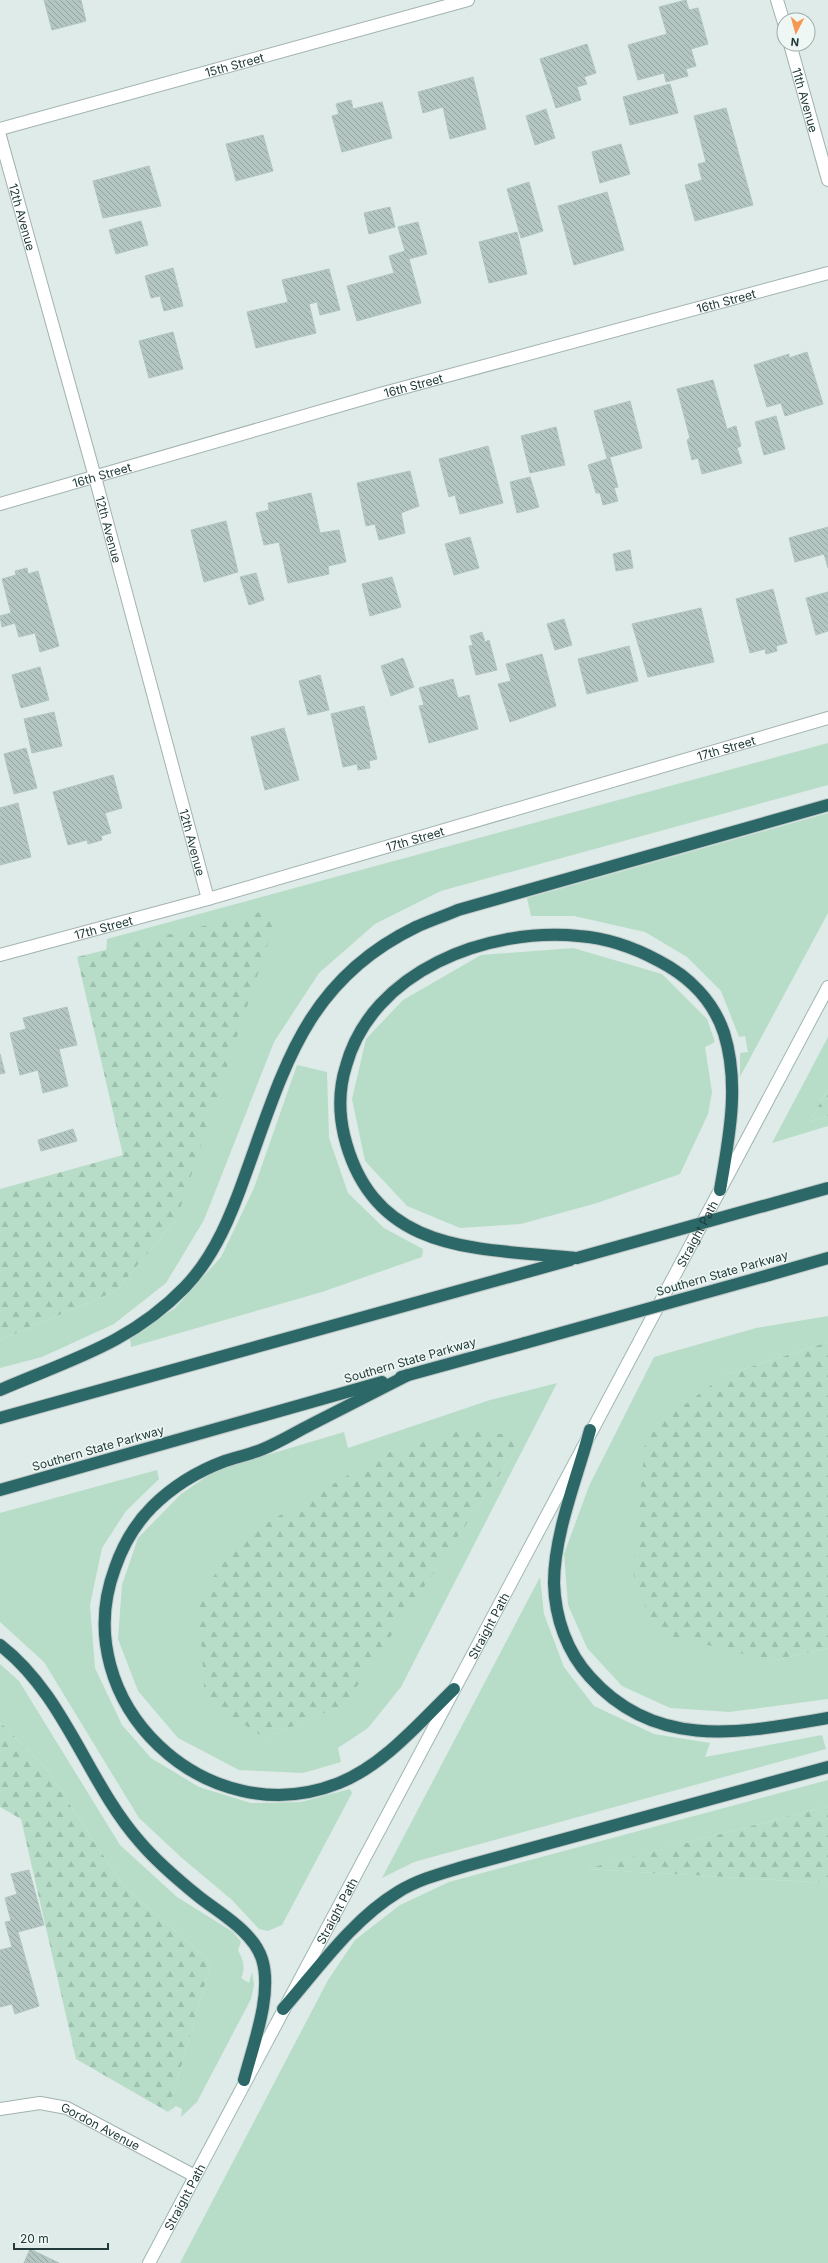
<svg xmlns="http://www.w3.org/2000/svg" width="828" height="2263" font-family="Inter,sans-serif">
  <defs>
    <pattern id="forest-firs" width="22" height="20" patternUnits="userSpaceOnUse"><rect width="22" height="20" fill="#b7ddc8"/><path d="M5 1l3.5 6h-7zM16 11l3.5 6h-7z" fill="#9dbfad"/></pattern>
    <pattern id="building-back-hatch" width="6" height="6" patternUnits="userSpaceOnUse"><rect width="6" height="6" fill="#b4c6c1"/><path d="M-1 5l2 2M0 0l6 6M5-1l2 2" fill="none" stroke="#92a29e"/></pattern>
  </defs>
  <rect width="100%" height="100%" fill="#dfebe8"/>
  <g fill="#b7ddc8" fill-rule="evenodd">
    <path d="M 828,743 L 828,785 L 441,891 L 375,924 L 319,973 L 274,1042 L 204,1220 L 166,1283 L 114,1324 L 42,1357 L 0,1368 L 0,1340 L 116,1291 L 177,1218 L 106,954 L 107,939 Z"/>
    <path d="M 828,813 L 828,913 L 740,1077 L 740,1053 L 748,1052 L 745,1036 L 739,1037 L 721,991 L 687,957 L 645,932 L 574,916 L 531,916 L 527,898 Z"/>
    <path d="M 573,948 L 662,974 L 707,1019 L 715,1042 L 705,1047 L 712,1092 L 708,1114 L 680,1174 L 597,1203 L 521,1224 L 460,1228 L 407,1206 L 365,1161 L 352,1099 L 366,1039 L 403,1000 L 481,955 Z"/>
    <path d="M 828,1037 L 828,1089 L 810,1121 L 828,1116 L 828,1126 L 772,1143 Z"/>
    <path d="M 297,1065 L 327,1072 L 329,1138 L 348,1193 L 384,1228 L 423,1249 L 422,1257 L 322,1292 L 131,1347 L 130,1338 L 175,1308 L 221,1257 L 254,1188 Z"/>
    <path d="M 828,1316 L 828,1342 L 725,1375 L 772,1661 L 828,1648 L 828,1699 L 729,1712 L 670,1708 L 622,1686 L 587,1648 L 568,1605 L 564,1554 L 589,1486 L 654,1357 L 756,1328 Z"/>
    <path d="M 557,1383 L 401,1687 L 368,1728 L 338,1748 L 341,1762 L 303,1773 L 239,1770 L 178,1738 L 138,1691 L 118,1639 L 122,1585 L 138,1538 L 181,1494 L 216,1470 L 344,1432 L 348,1448 L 490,1400 ZM 523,1440 L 344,1704 L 265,1738 Z"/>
    <path d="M 157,1470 L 159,1479 L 126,1511 L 102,1548 L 90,1605 L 95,1668 L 122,1725 L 151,1758 L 199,1787 L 251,1803 L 301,1802 L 350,1789 L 352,1793 L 282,1925 L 268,1931 L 259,1929 L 232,1900 L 182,1858 L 139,1818 L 44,1662 L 0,1622 L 0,1513 Z"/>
    <path d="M 540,1577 L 544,1614 L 564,1667 L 594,1706 L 654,1734 L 710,1743 L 705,1757 L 822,1735 L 826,1749 L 414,1862 L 382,1878 Z"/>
    <path d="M 0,1664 L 19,1681 L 120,1845 L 177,1897 L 233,1932 L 241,1942 L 238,1950 C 243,1959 246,1969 241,1978 L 249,1983 L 252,1972 L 254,1985 L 251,1999 L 197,2102 L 181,2117 L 182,2109 L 176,2106 L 168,2112 L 211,1963 L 123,1885 L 45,1767 L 0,1722 Z"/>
    <path d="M 828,1780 L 828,1806 L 587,1869 L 828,1883 L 828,2263 L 180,2263 L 328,1980 L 355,1940 L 400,1905 L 449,1882 Z"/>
  </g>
  <g fill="url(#forest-firs)">
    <path d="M 280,907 L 177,1218 L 116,1291 L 0,1340 L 0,1189 L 123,1155 L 77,957 Z"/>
    <path d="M 828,1089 L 828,1116 L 810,1121 Z"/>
    <path d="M 828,1342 L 828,1648 L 772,1661 L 655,1632 L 633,1573 L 646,1433 L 725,1375 Z"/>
    <path d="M 473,1427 L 523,1440 L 345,1704 L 265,1738 L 205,1699 L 198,1597 L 243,1537 L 384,1454 Z"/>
    <path d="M 0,1722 L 45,1767 L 123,1885 L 211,1963 L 168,2112 L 76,2059 L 21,1819 L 0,1807 Z"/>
    <path d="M 828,1806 L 828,1883 L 586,1869 Z"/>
  </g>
  <g fill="url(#building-back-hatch)" stroke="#b1c5c0">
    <path d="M 44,0 L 81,0 L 86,21 L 52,30 Z"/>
    <path d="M 686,0 L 689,10 L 698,8 L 708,44 L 691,49 L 696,66 L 686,69 L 688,76 L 666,82 L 664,73 L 638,80 L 628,45 L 667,34 L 659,7 Z"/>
    <path d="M 587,44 L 596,73 L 584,77 L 587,84 L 577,87 L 581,100 L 556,108 L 540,59 Z"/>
    <path d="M 473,77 L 486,129 L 450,139 L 443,107 L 423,113 L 418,92 Z"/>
    <path d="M 670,84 L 678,113 L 630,125 L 623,97 Z"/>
    <path d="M 351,100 L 353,109 L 382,102 L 392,138 L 342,152 L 332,116 L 339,114 L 336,104 Z"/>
    <path d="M 726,108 L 753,205 L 695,221 L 685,185 L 702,180 L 698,164 L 706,162 L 694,116 Z"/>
    <path d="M 546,109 L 555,138 L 535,145 L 526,116 Z"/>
    <path d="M 263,135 L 273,171 L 236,181 L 226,144 Z"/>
    <path d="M 621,144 L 630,174 L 600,183 L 592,152 Z"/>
    <path d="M 149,166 L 161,206 L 103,218 L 93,181 Z"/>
    <path d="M 529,182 L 543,231 L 521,238 L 507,189 Z"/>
    <path d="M 607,192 L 624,250 L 574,265 L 558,206 Z"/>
    <path d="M 390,207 L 395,227 L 369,234 L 364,213 Z"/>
    <path d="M 141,221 L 148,245 L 116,254 L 109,230 Z"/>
    <path d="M 418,222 L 427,254 L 409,259 L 421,303 L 357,321 L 347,286 L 394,273 L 389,256 L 405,251 L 398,227 Z"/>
    <path d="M 517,232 L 527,274 L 489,283 L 479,242 Z"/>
    <path d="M 173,268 L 183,306 L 164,311 L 160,296 L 151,298 L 145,276 Z"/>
    <path d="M 329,269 L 340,310 L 320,315 L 317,302 L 309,304 L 316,333 L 256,348 L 247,312 L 288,302 L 282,280 Z"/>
    <path d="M 173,332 L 183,369 L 149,378 L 139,341 Z"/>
    <path d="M 807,352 L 823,404 L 785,416 L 781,403 L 767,407 L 754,365 L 789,354 L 789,358 Z"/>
    <path d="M 713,380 L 727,429 L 736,426 L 741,446 L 737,448 L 742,463 L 702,474 L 698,458 L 692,460 L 687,440 L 690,438 L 677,389 Z"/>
    <path d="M 630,401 L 642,448 L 607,458 L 594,411 Z"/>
    <path d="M 776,416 L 785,449 L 764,455 L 755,422 Z"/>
    <path d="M 556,427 L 565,465 L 530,473 L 521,436 Z"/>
    <path d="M 488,446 L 503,503 L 460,514 L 455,495 L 449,497 L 439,459 Z"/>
    <path d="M 610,458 L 618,487 L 614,488 L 618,501 L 603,505 L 600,493 L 596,493 L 588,465 Z"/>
    <path d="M 410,471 L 419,506 L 401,513 L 405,533 L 379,540 L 375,524 L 366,526 L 357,483 Z"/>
    <path d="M 530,477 L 539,507 L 517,513 L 510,482 Z"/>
    <path d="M 311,493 L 320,533 L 339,530 L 346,562 L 328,566 L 329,574 L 288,583 L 279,542 L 264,545 L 256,513 L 269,510 L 268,503 Z"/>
    <path d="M 226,521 L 238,572 L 204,582 L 191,530 Z"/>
    <path d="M 828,527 L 828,568 L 824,554 L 795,562 L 789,538 Z"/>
    <path d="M 470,537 L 479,568 L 454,575 L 445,544 Z"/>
    <path d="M 630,550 L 633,568 L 616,571 L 613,554 Z"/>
    <path d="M 27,568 L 28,574 L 38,571 L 59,646 L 40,652 L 35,633 L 19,637 L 15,623 L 2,627 L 0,616 L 11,613 L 2,579 L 16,575 L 15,571 Z"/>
    <path d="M 256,573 L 264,600 L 249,605 L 240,577 Z"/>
    <path d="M 392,577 L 401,607 L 370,616 L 362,584 Z"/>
    <path d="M 773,589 L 787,643 L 776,646 L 777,651 L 766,654 L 765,649 L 750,653 L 736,599 Z"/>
    <path d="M 828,592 L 828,631 L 816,635 L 806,598 Z"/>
    <path d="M 701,608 L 714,662 L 648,677 L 632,624 Z"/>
    <path d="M 564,619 L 572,645 L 555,650 L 547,624 Z"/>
    <path d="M 482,632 L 485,642 L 489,640 L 497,670 L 476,675 L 469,646 L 473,645 L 470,636 Z"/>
    <path d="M 629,646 L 638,681 L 587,694 L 578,659 Z"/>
    <path d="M 542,654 L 556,706 L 510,722 L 498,684 L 511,681 L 506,664 Z"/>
    <path d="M 403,658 L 414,687 L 391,696 L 381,666 Z"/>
    <path d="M 40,667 L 49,700 L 21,708 L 12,675 Z"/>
    <path d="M 320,675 L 329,710 L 308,715 L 299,681 Z"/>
    <path d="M 453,679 L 458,698 L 469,695 L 478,729 L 429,743 L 419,706 L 424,705 L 419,688 Z"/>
    <path d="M 364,706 L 377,759 L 369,761 L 370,768 L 358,770 L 357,764 L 343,767 L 331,714 Z"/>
    <path d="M 54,712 L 62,746 L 32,753 L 24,719 Z"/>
    <path d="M 284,728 L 299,780 L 265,790 L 251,737 Z"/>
    <path d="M 26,748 L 37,788 L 14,794 L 4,754 Z"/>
    <path d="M 113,775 L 122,808 L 105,813 L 111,833 L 101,836 L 102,840 L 88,844 L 87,840 L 68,845 L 53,792 Z"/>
    <path d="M 18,803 L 31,857 L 0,865 L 0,808 Z"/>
    <path d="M 67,1007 L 77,1045 L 59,1049 L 68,1086 L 43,1093 L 38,1070 L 20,1075 L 10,1033 L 26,1029 L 23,1018 Z"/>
    <path d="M 0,1054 L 5,1073 L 0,1074 Z"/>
    <path d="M 73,1129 L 77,1141 L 41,1151 L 38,1140 Z"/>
    <path d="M 29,1870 L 44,1925 L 18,1932 L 39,2006 L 15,2014 L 12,2004 L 0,2007 L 0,1950 L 12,1947 L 5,1922 L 11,1921 L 5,1898 L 17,1894 L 11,1874 Z"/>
    <path d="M 30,2249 L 59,2263 L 24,2263 Z"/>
  </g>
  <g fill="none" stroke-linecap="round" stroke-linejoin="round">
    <defs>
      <g id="minor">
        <path d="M 777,0 L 784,23"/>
        <path id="s1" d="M 790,44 L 828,180"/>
        <path id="s2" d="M 0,129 L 468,0"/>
        <path id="s3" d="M 0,136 L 95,477 L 208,899"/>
        <path id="s4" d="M 0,504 L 380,394 L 828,273"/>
        <path id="s5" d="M 0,955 L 208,899 L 828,718"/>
        <path id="s6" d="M 0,2109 L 40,2103 L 67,2108 L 195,2176"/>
      </g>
      <g id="secondary">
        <path id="s7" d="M 149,2263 L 828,987"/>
      </g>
      <g id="motorway">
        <path d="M 577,1258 C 477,1248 373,1255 344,1135 C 339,1113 339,1088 346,1066 C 372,971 487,927 579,936 C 606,938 635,948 659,961 C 688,976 713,1000 724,1033 C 740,1084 729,1138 720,1190"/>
        <path d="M 769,1275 L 828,1258"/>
        <path d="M 408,1375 C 376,1391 344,1408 312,1424 C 296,1432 280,1442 263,1449 C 251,1454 237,1457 225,1461 C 198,1471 172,1487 152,1507 C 135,1524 123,1545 115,1568 C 65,1702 207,1836 339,1783 C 384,1765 420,1722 454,1689"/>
        <path d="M 401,1377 L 525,1343"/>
        <path d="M 0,1390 C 69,1360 130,1344 185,1287 C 215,1256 232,1213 246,1173 C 284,1068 306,980 416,927 C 429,921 444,916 458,910 L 828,805"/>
        <path d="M 0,1418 L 570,1260"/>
        <path d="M 590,1430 C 577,1478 554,1534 554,1583 C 555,1618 567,1652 590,1677 C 656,1751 741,1733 828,1718"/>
        <path d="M 0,1490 L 382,1382"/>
        <path d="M 0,1645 C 65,1695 87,1782 140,1842 C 157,1862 177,1879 198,1896 C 219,1913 253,1931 262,1959 C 273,1994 253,2045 244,2080"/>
        <path d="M 283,2009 C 318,1969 352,1920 398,1892 C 419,1879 443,1873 466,1866 L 828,1767"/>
      </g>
    </defs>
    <use href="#minor" stroke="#a2b3b0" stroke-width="14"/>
    <use href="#secondary" stroke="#9eb7b2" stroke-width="14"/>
    <use href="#motorway" stroke="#c1c8c8" stroke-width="14"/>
    <use href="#minor" stroke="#fff" stroke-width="12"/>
    <use href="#secondary" stroke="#fff" stroke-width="12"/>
    <use href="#motorway" stroke="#2b6867" stroke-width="12"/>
    <defs>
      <g id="motorway-bridge">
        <path d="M 577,1258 L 828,1188"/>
        <path d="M 525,1343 L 769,1275"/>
      </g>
    </defs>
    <use href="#motorway-bridge" stroke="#c1c8c8" stroke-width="14" stroke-linecap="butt"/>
    <use href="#motorway-bridge" stroke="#2b6867" stroke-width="12"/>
  </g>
  <g text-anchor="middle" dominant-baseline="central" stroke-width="3" stroke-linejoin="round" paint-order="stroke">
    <g font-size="12" fill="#203b39" stroke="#eff7f5">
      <text stroke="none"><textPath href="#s2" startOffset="243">15th Street</textPath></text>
      <text stroke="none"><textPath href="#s1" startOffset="58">11th Avenue</textPath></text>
      <text stroke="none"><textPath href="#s3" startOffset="84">12th Avenue</textPath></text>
      <text stroke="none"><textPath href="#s4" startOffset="754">16th Street</textPath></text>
      <text stroke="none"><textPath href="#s4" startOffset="430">16th Street</textPath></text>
      <text stroke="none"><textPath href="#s4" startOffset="106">16th Street</textPath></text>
      <text stroke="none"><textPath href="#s3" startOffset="408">12th Avenue</textPath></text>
      <text stroke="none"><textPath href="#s5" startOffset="755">17th Street</textPath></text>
      <text stroke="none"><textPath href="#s5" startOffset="431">17th Street</textPath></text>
      <text stroke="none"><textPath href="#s3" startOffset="732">12th Avenue</textPath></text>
      <text stroke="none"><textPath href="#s5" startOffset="107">17th Street</textPath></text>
      <text stroke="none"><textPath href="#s7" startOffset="1166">Straight Path</textPath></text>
      <text transform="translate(722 1273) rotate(-16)">Southern State Parkway</text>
      <text transform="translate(410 1360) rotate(-16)">Southern State Parkway</text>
      <text transform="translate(98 1448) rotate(-16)">Southern State Parkway</text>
      <text stroke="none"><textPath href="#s7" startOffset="722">Straight Path</textPath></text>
      <text stroke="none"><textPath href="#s7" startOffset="399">Straight Path</textPath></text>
      <text stroke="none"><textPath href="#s6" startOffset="106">Gordon Avenue</textPath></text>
      <text stroke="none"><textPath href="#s7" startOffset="75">Straight Path</textPath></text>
    </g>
  </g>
  <g transform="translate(796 32) rotate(186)"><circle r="19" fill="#eff7f5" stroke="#9cacaa"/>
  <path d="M0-3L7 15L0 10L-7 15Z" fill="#f69851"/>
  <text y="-6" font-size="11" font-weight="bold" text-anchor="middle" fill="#203b39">N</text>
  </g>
  <path d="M14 2243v6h94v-6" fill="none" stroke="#203b39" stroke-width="2"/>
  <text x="20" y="2243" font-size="12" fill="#203b39" stroke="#eff7f5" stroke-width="3" paint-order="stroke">20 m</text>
</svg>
